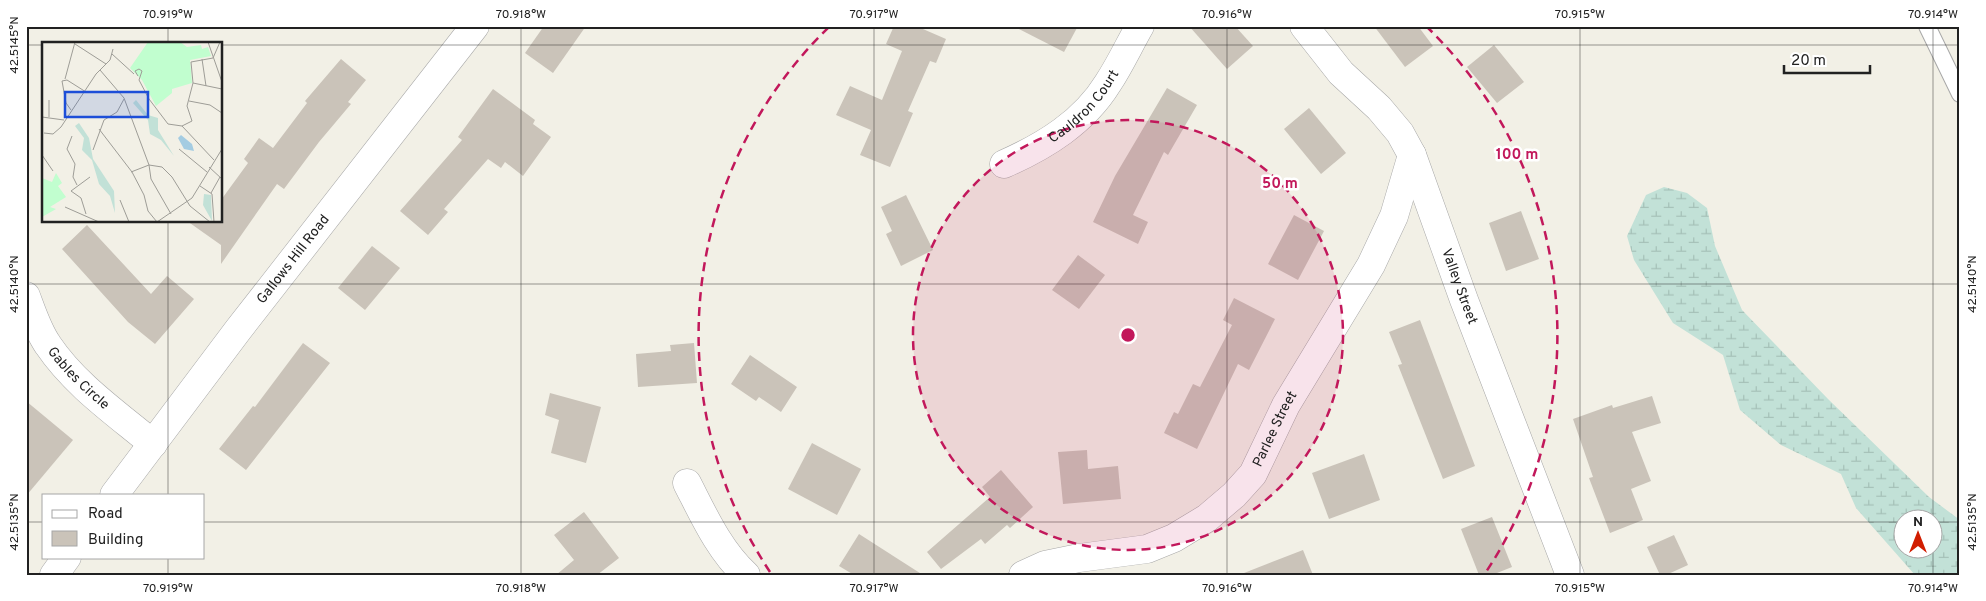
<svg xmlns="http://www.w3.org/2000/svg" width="1986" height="601" font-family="Overpass,sans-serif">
  <defs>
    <pattern id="wetland-marsh" width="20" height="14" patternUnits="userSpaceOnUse" patternTransform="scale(1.25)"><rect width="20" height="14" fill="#c2e1d7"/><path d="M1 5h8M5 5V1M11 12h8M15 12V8" fill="none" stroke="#a6c1b8"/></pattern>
  </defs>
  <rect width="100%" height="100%" fill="#f2f0e6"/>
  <path fill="url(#wetland-marsh)" fill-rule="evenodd" d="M 1664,187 L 1687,193 L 1707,208 L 1715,246 L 1742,310 L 1828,399 L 1929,497 L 1960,520 L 1960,575 L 1915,575 L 1856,508 L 1841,474 L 1781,445 L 1740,410 L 1723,355 L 1673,323 L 1634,260 L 1627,236 L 1646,195 ZM 1904,518 L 1934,518 L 1934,548 L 1904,548 Z"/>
  <g fill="#cac3b9">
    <path d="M 544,26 L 586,26 L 553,73 L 525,53 Z"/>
    <path d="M 894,26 L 916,26 L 946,39 L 936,63 L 930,61 L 908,111 L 913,113 L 890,167 L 860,155 L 871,130 L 836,115 L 850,86 L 882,100 L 902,51 L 886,44 Z"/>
    <path d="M 1013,26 L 1078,26 L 1064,52 Z"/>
    <path d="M 1189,26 L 1235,26 L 1253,46 L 1227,69 Z"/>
    <path d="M 1374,26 L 1418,26 L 1433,46 L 1405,67 Z"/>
    <path d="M 1494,45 L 1524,82 L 1497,103 L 1467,67 Z"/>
    <path d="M 341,59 L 366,80 L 348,102 L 351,104 L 319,142 L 284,189 L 277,184 L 221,264 L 221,245 L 187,221 L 221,221 L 221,200 L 248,163 L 244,159 L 259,138 L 273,148 L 307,103 L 305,101 Z"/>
    <path d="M 1167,88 L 1197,105 L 1168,155 L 1164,152 L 1133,215 L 1148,222 L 1138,244 L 1093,222 L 1115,176 Z"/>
    <path d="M 493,89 L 535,120 L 533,124 L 551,137 L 523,176 L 505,162 L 501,168 L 488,159 L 444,209 L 448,212 L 428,235 L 400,211 L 462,140 L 458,137 Z"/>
    <path d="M 1309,108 L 1346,153 L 1321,174 L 1284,129 Z"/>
    <path d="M 906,195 L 933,250 L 901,266 L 886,234 L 892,231 L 881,207 Z"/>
    <path d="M 1521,211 L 1539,259 L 1506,271 L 1489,223 Z"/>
    <path d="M 1294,215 L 1324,231 L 1298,280 L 1268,264 Z"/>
    <path d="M 87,225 L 151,294 L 167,276 L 194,299 L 155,344 L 128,322 L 62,249 Z"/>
    <path d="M 372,246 L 400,268 L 365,310 L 338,288 Z"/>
    <path d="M 1078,255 L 1105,275 L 1079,309 L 1052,290 Z"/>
    <path d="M 1234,298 L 1275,319 L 1249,370 L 1238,364 L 1197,449 L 1164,433 L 1174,412 L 1178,414 L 1193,384 L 1200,387 L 1232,325 L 1223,320 Z"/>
    <path d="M 1420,320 L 1475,466 L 1443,479 L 1398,365 L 1402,364 L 1389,332 Z"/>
    <path d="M 303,343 L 330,363 L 246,470 L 219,449 L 253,406 L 255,407 Z"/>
    <path d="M 694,343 L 697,383 L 638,387 L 636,354 L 671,351 L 670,345 Z"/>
    <path d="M 750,355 L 797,387 L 781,412 L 759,397 L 756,401 L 731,384 Z"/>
    <path d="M 550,393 L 601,407 L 586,463 L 551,453 L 559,420 L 545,415 Z"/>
    <path d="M 1652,396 L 1661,423 L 1632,432 L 1651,481 L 1631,489 L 1643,520 L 1610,533 L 1589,478 L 1593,477 L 1573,419 L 1612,405 L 1613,408 Z"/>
    <path d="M 26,401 L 73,440 L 26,496 Z"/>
    <path d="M 812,443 L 861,469 L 837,515 L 788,489 Z"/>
    <path d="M 1087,450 L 1088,469 L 1118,466 L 1121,499 L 1063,504 L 1058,452 Z"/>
    <path d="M 1364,454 L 1380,500 L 1329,519 L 1312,473 Z"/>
    <path d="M 1001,470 L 1033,507 L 1010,528 L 1007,525 L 985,544 L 981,539 L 941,569 L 927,552 L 990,497 L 982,487 Z"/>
    <path d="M 584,512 L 619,558 L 597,575 L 556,575 L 574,560 L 554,535 Z"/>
    <path d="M 1492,517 L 1512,567 L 1492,575 L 1479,575 L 1461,529 Z"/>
    <path d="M 859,534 L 923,575 L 854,575 L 839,566 Z"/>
    <path d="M 1674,535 L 1688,565 L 1666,575 L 1660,575 L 1647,547 Z"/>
    <path d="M 1303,550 L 1313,575 L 1244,575 L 1244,573 Z"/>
  </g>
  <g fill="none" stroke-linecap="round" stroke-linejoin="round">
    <defs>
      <path id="service" d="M 1927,26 L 1960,94"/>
      <g id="minor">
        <path id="s1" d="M 1304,26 L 1341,73 L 1379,108 L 1400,133 L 1412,155 L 1464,300 L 1570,575"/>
        <path id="s2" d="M 1004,164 C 1045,146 1084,122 1108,83 C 1120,65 1129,45 1140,26"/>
        <path id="s3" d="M 26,296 C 32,312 38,331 48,345 C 75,385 116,413 153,444"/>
        <path d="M 687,483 C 704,516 719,550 746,575"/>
        <path id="s4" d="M 114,495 L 238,330 L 475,26"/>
        <path d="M 54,575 L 67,557"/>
        <path id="s5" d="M 1023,575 L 1045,565 L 1079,558 L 1147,549 L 1174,538 L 1207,518 L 1234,495 L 1253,474 L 1286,405 L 1371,265 L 1394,216 L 1412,155"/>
      </g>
    </defs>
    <use href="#service" stroke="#a8a8a8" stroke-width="18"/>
    <use href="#minor" stroke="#a8a8a8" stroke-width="29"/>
    <use href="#service" stroke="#fff" stroke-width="16"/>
    <use href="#minor" stroke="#fff" stroke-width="28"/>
  </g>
  <path fill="none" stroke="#212121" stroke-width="1" stroke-opacity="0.45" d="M 168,26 L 168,44M 521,26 L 521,575M 874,26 L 874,575M 1227,26 L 1227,575M 1580,26 L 1580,575M 1933,26 L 1933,518M 26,45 L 44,45M 221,45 L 1960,45M 168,221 L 168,495M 26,284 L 1960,284M 26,522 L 44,522M 204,522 L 1904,522M 1934,522 L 1960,522M 1933,548 L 1933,575M 168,557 L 168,575"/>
  <circle cx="1128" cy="335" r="215" fill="#c2185b" fill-opacity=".12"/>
  <g fill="none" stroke="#c2185b" stroke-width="2.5" stroke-dasharray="9 6">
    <circle cx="1128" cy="335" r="215"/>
    <path d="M770 572A429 429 0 0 1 830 26M1426 26A429 429 0 0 1 1486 572"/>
  </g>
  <g text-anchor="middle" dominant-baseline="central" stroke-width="5" stroke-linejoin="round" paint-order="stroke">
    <g font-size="14" fill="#212121" stroke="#fff">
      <text stroke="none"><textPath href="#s2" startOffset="100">Cauldron Court</textPath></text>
      <text stroke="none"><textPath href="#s4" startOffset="296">Gallows Hill Road</textPath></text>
      <text stroke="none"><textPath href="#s1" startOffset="309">Valley Street</textPath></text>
      <text stroke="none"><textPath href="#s3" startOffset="99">Gables Circle</textPath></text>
      <text stroke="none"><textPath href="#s5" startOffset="309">Parlee Street</textPath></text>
    </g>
  </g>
  <g transform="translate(42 42)">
    <rect width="180" height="180" fill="#f2f0e6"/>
    <path d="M 94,58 L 106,73 L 116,76 L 116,88 L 132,114 L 119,98 L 108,92 L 106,78 L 91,61 ZM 37,81 L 47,96 L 51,117 L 72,149 L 73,171 L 68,154 L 57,142 L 50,118 L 40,108 L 42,96 L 33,84 ZM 162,152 L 169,153 L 170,179 L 161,163 Z" fill="#c2e1d7"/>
    <path d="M 106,0 L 138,0 L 145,5 L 159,3 L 160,7 L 166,5 L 169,14 L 148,18 L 150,41 L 130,47 L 130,51 L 114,64 L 100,38 L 88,26 ZM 14,131 L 20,141 L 16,144 L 24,155 L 8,165 L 14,167 L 0,175 L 0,136 L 10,140 Z" fill="#c1fecf"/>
    <path d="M 139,93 L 150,102 L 152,109 L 142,107 L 136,96 Z" fill="#a4cce2"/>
    <path fill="none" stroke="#9e9d97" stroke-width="1" d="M 166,0 L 180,40M 33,2 L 64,22M 70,12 L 92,32M 171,16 L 178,0M 160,17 L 164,44M 58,28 L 82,56 L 107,123 L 109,137 L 129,172M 96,34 L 93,29 L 97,27 L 100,29 L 97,38 L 107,57 L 126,82 L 140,84M 23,37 L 33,0M 151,41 L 149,20 L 171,16M 7,58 L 7,75M 147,59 L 168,63 L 180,71M 29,68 L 24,61 L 20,39 L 25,38 L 44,50M 0,75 L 22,78M 140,84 L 150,79 L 145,64 L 151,41 L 180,47M 140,84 L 172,118M 57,87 L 90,130 L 102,153 L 106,169 L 115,180M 2,91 L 11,92 L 19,85 L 54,32 L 68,18 L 71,7M 30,94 L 25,107 L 33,122 L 31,135 L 35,143M 137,107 L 165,130M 51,108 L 62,78 L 75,70 L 82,57M 0,113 L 11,129M 167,125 L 180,137M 89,130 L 107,123 L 120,125 L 130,135 L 148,164 L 168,180M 158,144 L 170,152 L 172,180M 169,151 L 178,135M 78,158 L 87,180M 23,165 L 57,180M 44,172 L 39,156 L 29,149 L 48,135M 115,180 L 150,156 L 180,107"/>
    <path fill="#1d4ed8" fill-opacity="0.15" stroke="#1d4ed8" stroke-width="2.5" d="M 23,50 L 106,50 L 106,75 L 23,75 Z"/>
    <rect width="180" height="180" fill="none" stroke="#212121" stroke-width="2.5"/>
  </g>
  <circle cx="1128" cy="335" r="8" fill="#c2185b" stroke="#fff" stroke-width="2.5"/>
  <g font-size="15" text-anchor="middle" font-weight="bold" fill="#c2185b" stroke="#fff" stroke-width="5" stroke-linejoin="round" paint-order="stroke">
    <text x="1517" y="159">100 m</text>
    <text x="1280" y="188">50 m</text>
  </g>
  <rect width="1986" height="601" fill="none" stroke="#ffffff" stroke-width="55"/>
  <rect x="42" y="494" width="162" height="65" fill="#ffffff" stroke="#a6a6a6"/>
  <rect x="52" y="510" width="25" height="8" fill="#ffffff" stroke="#a6a6a6"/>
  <text x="88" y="518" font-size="15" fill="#212121">Road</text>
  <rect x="52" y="531" width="25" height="15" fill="#cac3b9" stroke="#a6a6a6"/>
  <text x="88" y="544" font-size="15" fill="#212121">Building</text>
  <g transform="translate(1918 534)"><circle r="24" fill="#ffffff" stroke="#a6a6a6"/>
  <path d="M0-4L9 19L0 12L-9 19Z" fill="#d11d00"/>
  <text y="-8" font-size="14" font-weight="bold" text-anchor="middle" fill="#212121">N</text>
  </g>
  <path d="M1784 65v8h86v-8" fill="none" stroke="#212121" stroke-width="2.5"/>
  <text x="1791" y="65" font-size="15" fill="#212121" stroke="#ffffff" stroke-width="4" paint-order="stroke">20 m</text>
  <rect x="28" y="28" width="1930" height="546" fill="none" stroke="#212121" stroke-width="2"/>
  <g font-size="12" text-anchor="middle" fill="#212121">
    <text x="168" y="18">70.919°W</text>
    <text x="521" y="18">70.918°W</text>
    <text x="874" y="18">70.917°W</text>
    <text x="1227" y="18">70.916°W</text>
    <text x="1580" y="18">70.915°W</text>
    <text x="1933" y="18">70.914°W</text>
    <text transform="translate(14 45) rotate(-90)" y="4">42.5145°N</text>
    <text transform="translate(14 284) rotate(-90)" y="4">42.5140°N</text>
    <text transform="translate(1972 284) rotate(-90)" y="4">42.5140°N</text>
    <text transform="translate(14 522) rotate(-90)" y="4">42.5135°N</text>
    <text transform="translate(1972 522) rotate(-90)" y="4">42.5135°N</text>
    <text x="168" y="592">70.919°W</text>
    <text x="521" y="592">70.918°W</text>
    <text x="874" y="592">70.917°W</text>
    <text x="1227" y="592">70.916°W</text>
    <text x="1580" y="592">70.915°W</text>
    <text x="1933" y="592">70.914°W</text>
  </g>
</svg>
